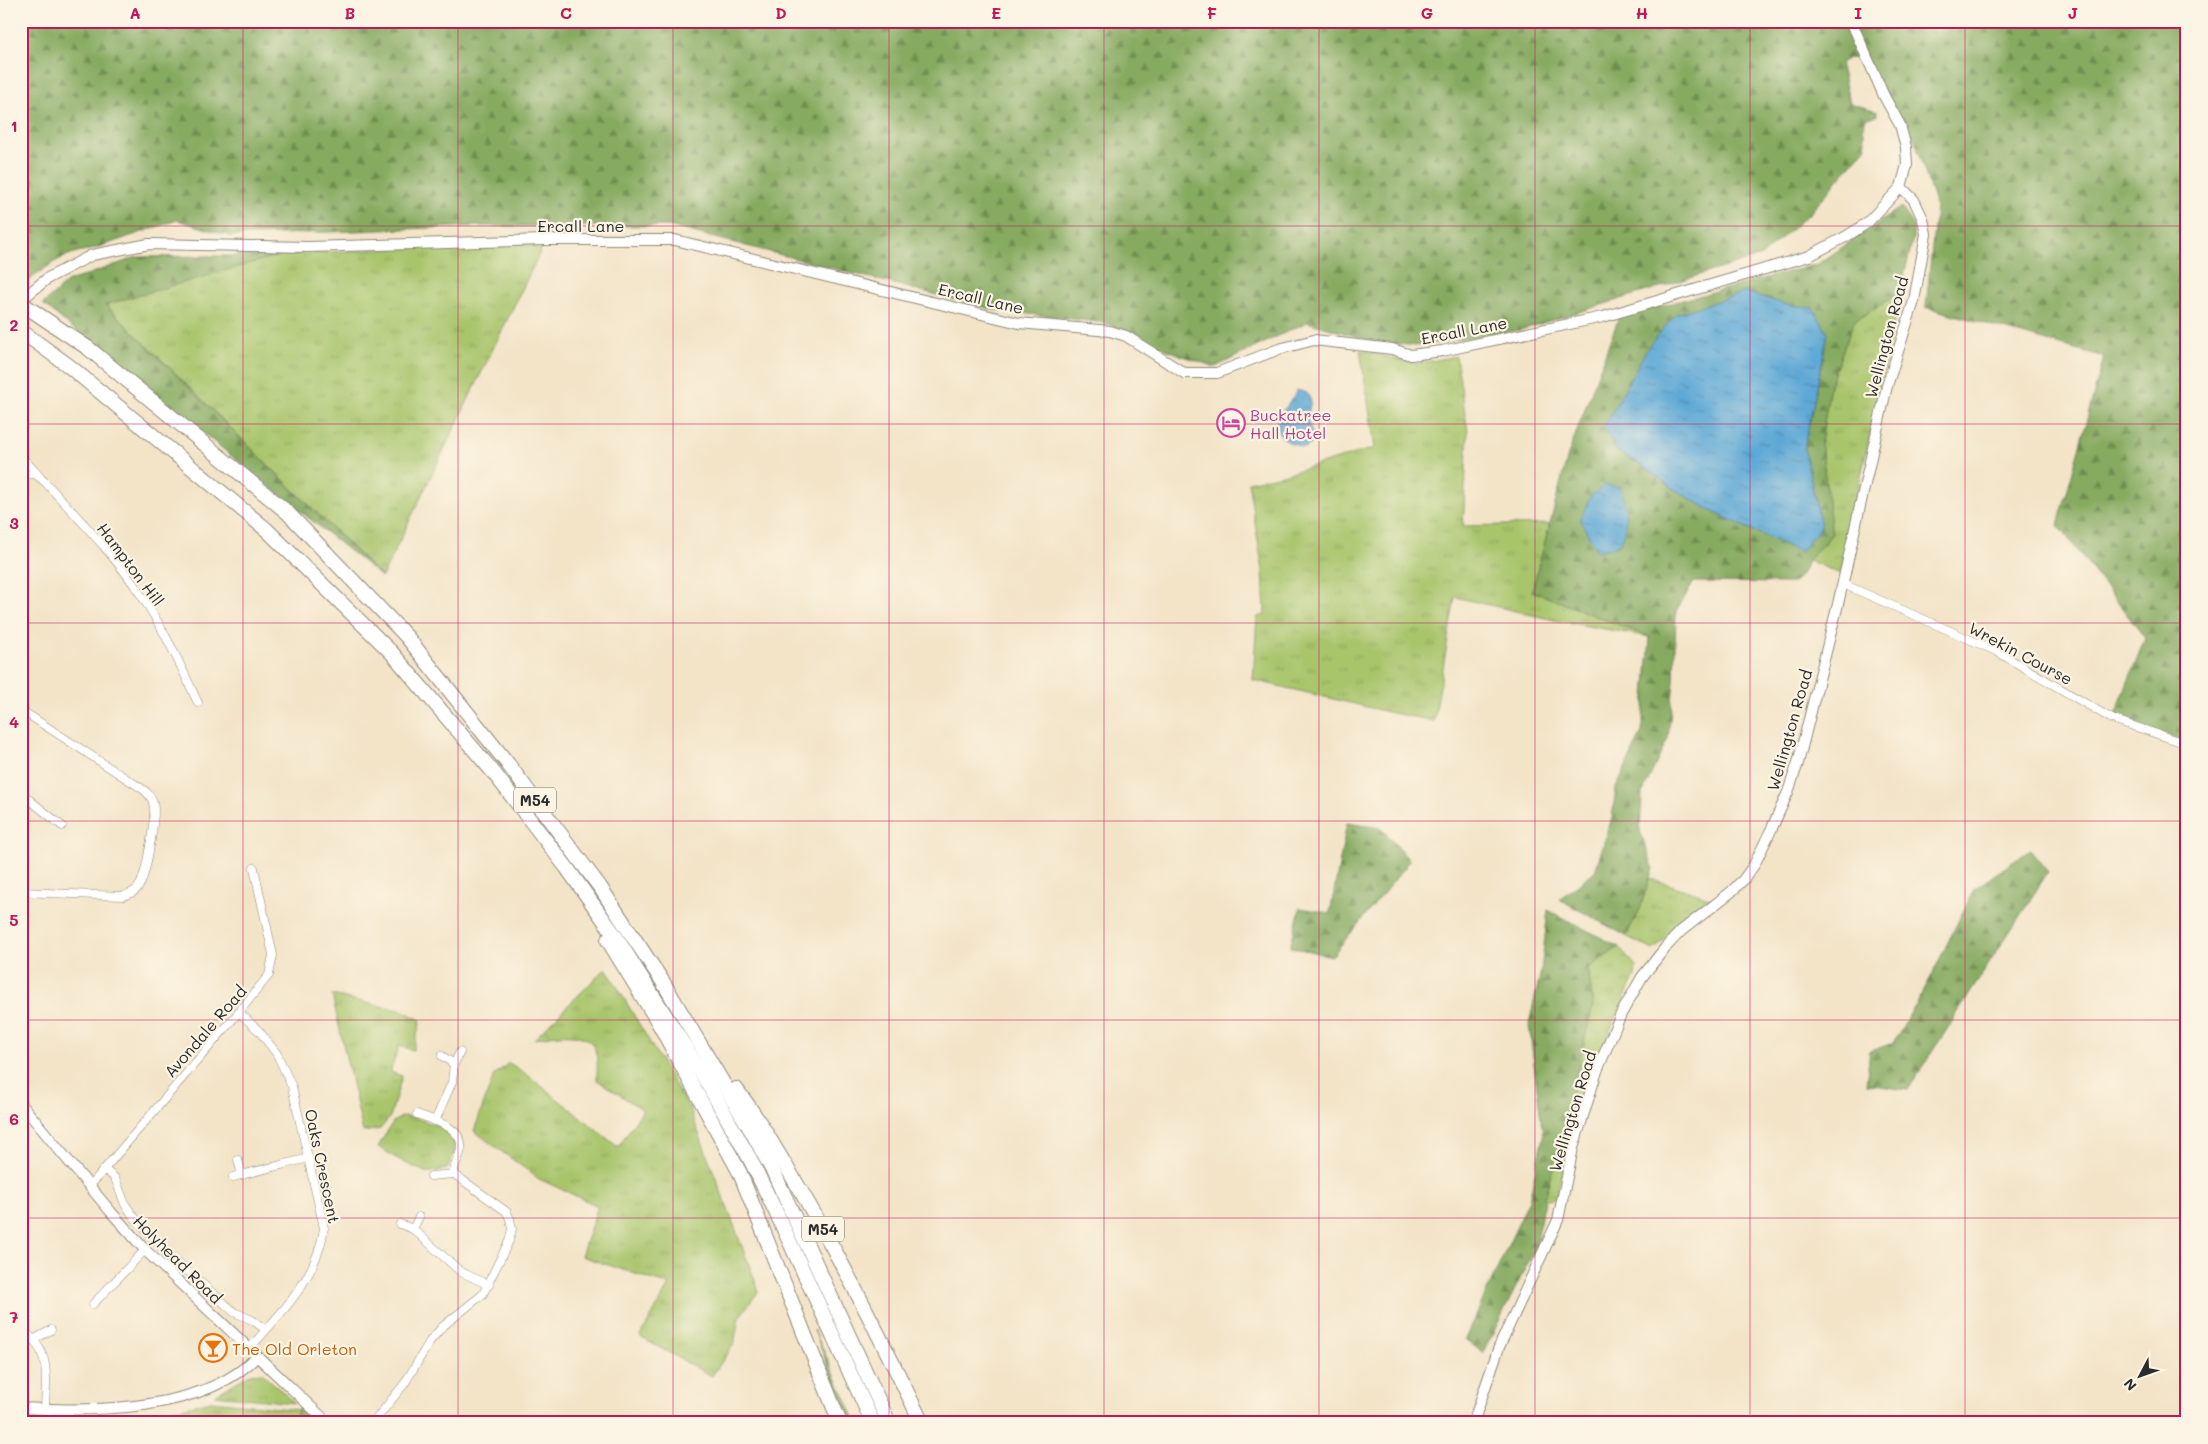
<svg xmlns="http://www.w3.org/2000/svg" width="2208" height="1444" font-family="Mali,sans-serif">
  <defs>
    <pattern id="grass-tufts" width="24" height="20" patternUnits="userSpaceOnUse" patternTransform="scale(1.25)"><rect width="24" height="20" fill="#a8c56c"/><path d="M3 7l-1-3M5 7V3M7 7l1-3M15 17l-1-3M17 17v-4M19 17l1-3" fill="none" stroke="#91a95e"/></pattern>
    <pattern id="forest-firs" width="22" height="20" patternUnits="userSpaceOnUse" patternTransform="scale(1.25)"><rect width="22" height="20" fill="#86aa60"/><path d="M5 1l3.5 6h-7zM16 11l3.5 6h-7z" fill="#6e8b4f"/></pattern>
    <pattern id="water-ripples" width="26" height="14" patternUnits="userSpaceOnUse" patternTransform="scale(1.25)"><rect width="26" height="14" fill="#5da8d6"/><path d="M2 4q2-2 4 0t4 0M15 11q2-2 4 0t4 0" fill="none" stroke="#4d89ae"/></pattern>
  </defs>
  <rect width="100%" height="100%" fill="#fcf5e5"/>
  <filter id="ink" filterUnits="userSpaceOnUse"><feTurbulence type="fractalNoise" baseFrequency=".02" numOctaves="2"/><feDisplacementMap in="SourceGraphic" scale="10" xChannelSelector="R" yChannelSelector="G"/><feConvolveMatrix kernelMatrix="1 2 1 2 8 2 1 2 1" color-interpolation-filters="sRGB"/></filter>
  <filter id="wash" filterUnits="userSpaceOnUse"><feTurbulence type="fractalNoise" baseFrequency=".0096" numOctaves="4" result="noise"/><feDisplacementMap in="SourceGraphic" scale="20" xChannelSelector="R" yChannelSelector="G"/><feGaussianBlur stdDeviation="1.12" result="paint"/><feColorMatrix in="noise" values="0 0 0 0 0 0 0 0 0 0 0 0 0 0 0 0 0 1.4 0 .05"/><feComposite in="paint" operator="in"/></filter>
  <g filter="url(#wash)">
    <rect width="100%" height="100%" fill="#f3e4c8"/>
    <g fill="url(#grass-tufts)" stroke="#6a784c">
      <path d="M 546,240 L 382,577 L 105,304 L 279,255 Z"/>
      <path d="M 1900,293 L 1840,574 L 1808,560 L 1831,534 L 1821,442 L 1830,384 L 1854,321 Z"/>
      <path d="M 1360,350 L 1416,364 L 1456,356 L 1468,432 L 1463,526 L 1550,524 L 1532,591 L 1650,637 L 1554,620 L 1455,597 L 1434,721 L 1388,712 L 1253,680 L 1257,617 L 1265,615 L 1263,570 L 1248,482 L 1283,475 L 1375,448 Z"/>
      <path d="M 1649,878 L 1713,899 L 1687,918 L 1653,950 L 1626,936 L 1640,909 Z"/>
      <path d="M 1619,947 L 1636,966 L 1635,975 L 1588,1081 L 1555,1199 L 1546,1200 L 1544,1198 L 1557,1154 L 1593,1005 L 1588,968 Z"/>
      <path d="M 606,968 L 690,1110 L 759,1291 L 739,1317 L 734,1344 L 712,1376 L 640,1337 L 669,1285 L 581,1256 L 598,1206 L 539,1179 L 474,1131 L 494,1075 L 509,1063 L 525,1073 L 618,1147 L 643,1110 L 597,1080 C 597,1071 598,1061 596,1053 C 591,1027 552,1035 534,1039 Z"/>
      <path d="M 332,995 L 403,1011 L 421,1020 L 413,1050 L 399,1046 L 390,1072 L 402,1076 L 390,1117 L 380,1129 L 363,1132 Z"/>
      <path d="M 403,1116 C 415,1117 453,1128 455,1142 C 456,1151 451,1161 447,1169 L 427,1173 L 403,1162 L 378,1147 L 393,1122 Z"/>
      <path d="M 262,1373 L 295,1403 L 215,1395 L 250,1374 Z"/>
      <path d="M 211,1401 L 298,1410 L 293,1423 L 21,1423 L 21,1418 L 137,1418 Z"/>
    </g>
    <g fill="url(#forest-firs)" stroke="#586a46" fill-rule="evenodd">
      <path d="M 21,21 L 2187,21 L 2187,743 L 2115,715 L 2145,638 L 2058,525 L 2104,357 L 1926,307 L 1936,207 L 1915,141 L 1858,59 L 1848,58 L 1840,63 L 1850,103 L 1877,111 L 1877,116 L 1866,118 L 1863,127 L 1866,147 L 1810,213 L 1761,256 L 1520,330 L 1416,346 L 1372,341 L 1307,322 L 1215,367 L 1175,353 L 1106,323 L 995,310 L 669,226 L 479,226 L 230,236 L 177,220 L 90,250 C 65,251 42,270 23,285 Z"/>
      <path d="M 1901,207 L 1913,224 L 1913,238 L 1900,293 L 1854,321 L 1830,384 L 1821,442 L 1832,534 L 1808,560 L 1805,569 L 1794,583 L 1694,582 L 1676,611 L 1674,682 L 1668,738 L 1642,794 L 1640,830 L 1653,868 L 1640,909 L 1626,936 L 1559,899 L 1595,871 L 1612,818 L 1616,788 L 1642,732 L 1650,637 L 1532,591 L 1568,455 L 1619,317 L 1818,264 ZM 1746,292 L 1784,304 L 1813,308 L 1828,333 L 1804,448 L 1821,527 L 1800,552 L 1715,513 L 1674,489 L 1643,466 L 1618,452 Z"/>
      <path d="M 279,255 L 105,305 L 382,577 L 43,304 L 67,282 L 137,257 Z"/>
      <path d="M 1347,823 L 1381,828 L 1410,861 L 1332,956 L 1290,947 L 1300,908 L 1330,913 Z"/>
      <path d="M 2030,850 L 2048,872 L 1908,1090 L 1866,1084 L 1870,1051 L 1893,1043 L 1928,983 L 1974,889 Z"/>
      <path d="M 1548,910 L 1619,947 L 1588,968 L 1593,1005 L 1557,1154 L 1544,1198 L 1546,1200 L 1542,1209 L 1537,1245 L 1483,1353 L 1465,1339 L 1529,1200 L 1543,1137 L 1529,1024 L 1541,971 Z"/>
      <path d="M 814,1330 L 857,1423 L 850,1423 Z"/>
      <path d="M 300,1406 L 318,1423 L 294,1423 Z"/>
    </g>
    <g fill="url(#water-ripples)" stroke="#446a80">
      <path d="M 1746,292 L 1784,304 L 1813,308 L 1828,333 L 1804,448 L 1821,527 L 1800,552 L 1715,513 L 1674,489 L 1643,466 L 1618,452 L 1604,427 L 1648,347 L 1676,314 Z"/>
      <path d="M 1297,390 L 1307,393 L 1311,401 L 1307,418 L 1315,442 L 1305,448 L 1290,443 L 1278,433 L 1277,417 L 1288,405 Z"/>
      <path d="M 1605,485 L 1620,487 C 1626,509 1629,521 1620,543 L 1611,548 L 1597,551 L 1580,519 L 1591,496 Z"/>
    </g>
  </g>
  <g filter="url(#ink)">
    <g fill="none" stroke-linecap="round" stroke-linejoin="round">
      <defs>
        <g id="street">
          <path d="M 21,456 L 40,477"/>
          <path d="M 21,475 L 35,474 L 45,482 C 78,518 114,554 141,595 C 164,629 181,666 198,703"/>
          <path d="M 1843,584 L 1996,651 L 2112,719 L 2187,744"/>
          <path d="M 21,710 L 144,790 C 148,794 152,797 153,803 C 157,813 146,877 139,886 C 136,892 129,894 123,896 L 21,892"/>
          <path d="M 21,793 L 62,826"/>
          <path d="M 239,1012 L 260,1032 L 277,1054 L 292,1087 L 324,1228 C 317,1279 281,1313 249,1349"/>
          <path d="M 442,1056 L 454,1064"/>
          <path d="M 435,1121 L 452,1082 L 454,1064 L 460,1052"/>
          <path d="M 238,1160 L 242,1175"/>
          <path d="M 104,1169 L 115,1178 L 125,1204 L 134,1217 L 162,1248 L 234,1312 L 252,1320 L 265,1329"/>
          <path d="M 431,1176 L 454,1174"/>
          <path d="M 233,1177 L 309,1158"/>
          <path d="M 89,1187 L 239,1012 L 269,975 L 273,955 L 254,868"/>
          <path d="M 400,1224 L 413,1229 L 461,1272 L 489,1285"/>
          <path d="M 413,1229 L 419,1217"/>
          <path d="M 93,1304 L 145,1250"/>
          <path d="M 21,1328 C 52,1352 46,1374 45,1409"/>
          <path d="M 35,1339 L 51,1330"/>
          <path d="M 373,1423 L 405,1383 L 430,1341 L 442,1327 L 483,1294 L 509,1241 L 512,1229 L 510,1219 L 507,1212 L 454,1174 C 453,1164 461,1157 461,1148 C 463,1127 433,1120 417,1114"/>
        </g>
        <g id="secondary">
          <path d="M 21,300 L 48,278 L 92,255 L 149,244 L 308,247 L 546,240 L 675,240 L 1019,323 L 1110,331 L 1126,336 L 1184,373 L 1217,373 L 1279,349 L 1314,340 L 1392,349 L 1411,355 L 1442,351 L 1603,317 L 1809,256 L 1847,236 L 1867,223 L 1901,187 L 1907,165 L 1906,147 L 1900,125 L 1884,96 L 1851,21"/>
          <path d="M 21,1104 L 111,1212 L 145,1250 L 328,1423"/>
          <path d="M 21,1408 C 92,1412 206,1412 257,1356"/>
          <path d="M 1473,1423 L 1499,1347 L 1558,1220 L 1573,1148 L 1597,1071 L 1621,1014 L 1642,977 L 1665,948 L 1681,931 L 1731,892 L 1744,879 L 1754,865 L 1772,828 L 1788,792 L 1798,763 L 1838,604 L 1887,386 L 1914,301 L 1926,234 L 1923,219 L 1914,200 L 1901,187"/>
        </g>
        <g id="highway">
          <path d="M 21,303 L 88,348 L 287,512 L 407,637 L 508,764 L 600,887 L 663,982 L 752,1132 L 774,1173 L 889,1423"/>
          <path d="M 21,331 L 69,366 L 267,530 L 392,653 L 494,773 L 567,868 L 614,934 L 704,1077 L 751,1161 L 776,1212 L 873,1423"/>
          <path d="M 608,940 L 657,1020 L 740,1173 L 840,1423"/>
          <path d="M 736,1089 C 758,1117 774,1147 792,1176 C 840,1256 881,1339 922,1423"/>
        </g>
      </defs>
      <use href="#street" stroke="#8f887a" stroke-width="9"/>
      <use href="#secondary" stroke="#8f887a" stroke-width="12"/>
      <use href="#highway" stroke="#8f887a" stroke-width="16"/>
      <use href="#street" stroke="#fff" stroke-width="8"/>
      <use href="#secondary" stroke="#fff" stroke-width="10"/>
      <use href="#highway" stroke="#fff" stroke-width="14"/>
    </g>
  </g>
  <path fill="none" stroke="#c2185b" stroke-width="1" stroke-opacity="0.55" d="M 243,21 L 243,1423M 458,21 L 458,1423M 673,21 L 673,1423M 889,21 L 889,1423M 1104,21 L 1104,1423M 1319,21 L 1319,1423M 1535,21 L 1535,1423M 1750,21 L 1750,1423M 1965,21 L 1965,1423M 21,226 L 2187,226M 21,424 L 2187,424M 21,623 L 2187,623M 21,821 L 2187,821M 21,1020 L 2187,1020M 21,1218 L 2187,1218"/>
  <defs>
    <symbol id="hotel-ring" viewBox="-11 -11 22 22"><circle r="9.5" fill="#fcf5e5" stroke="#d1479c" stroke-width="1.5"/><path d="M-6-4.5h1.5V1H6V5H4.5V3h-9V5H-6ZM-4 0a1.8 1.8 0 1 1 3.6 0ZM.5 0V-2.5h3Q6-2.5 6 0Z" fill="#d1479c"/></symbol>
    <symbol id="bar-ring" viewBox="-11 -11 22 22"><circle r="9.5" fill="#fcf5e5" stroke="#e8710a" stroke-width="1.5"/><path d="M-6-5H6L.8 .8V4.5H3.5V6h-7V4.5H-.8V.8Z" fill="#e8710a"/></symbol>
  </defs>
  <g fill-rule="evenodd">
    <use href="#hotel-ring" x="1215" y="407" width="32" height="32"/>
    <use href="#bar-ring" x="197" y="1332" width="32" height="32"/>
  </g>
  <g text-anchor="middle" dominant-baseline="central" stroke-width="4.5" stroke-linejoin="round" paint-order="stroke">
    <g fill="#fcf5e5" stroke="#6a6863" stroke-width="1">
      <rect x="514" y="787.5" width="42" height="25" rx="4"/>
      <rect x="802" y="1216.5" width="42" height="25" rx="4"/>
    </g>
    <g font-size="15" font-weight="bold" fill="#2b2b2b">
      <text x="535" y="800">M54</text>
      <text x="823" y="1229">M54</text>
    </g>
    <g font-size="16" fill="#2b2b2b" stroke="#fcf5e5">
      <text x="581" y="225">Ercall Lane</text>
      <text transform="translate(981 298) rotate(13)">Ercall Lane</text>
      <text transform="translate(1464 330) rotate(-11)">Ercall Lane</text>
      <text transform="translate(1886 337) rotate(-75)">Wellington Road</text>
      <text transform="translate(131 564) rotate(53)">Hampton Hill</text>
      <text transform="translate(2021 653) rotate(28)">Wrekin Course</text>
      <text transform="translate(1789 730) rotate(-74)">Wellington Road</text>
      <text transform="translate(205 1031) rotate(-49)">Avondale Road</text>
      <text transform="translate(1572 1111) rotate(-73)">Wellington Road</text>
      <text transform="translate(323 1166) rotate(78)">Oaks Crescent</text>
      <text transform="translate(178 1259) rotate(45)">Holyhead Road</text>
    </g>
    <g font-size="16" fill="#b23c85" stroke="#fcf5e5" text-anchor="start">
      <text x="1250" y="414">Buckatree<tspan x="1250" dy="18">Hall Hotel</tspan></text>
    </g>
    <g font-size="16" fill="#c56008" stroke="#fcf5e5" text-anchor="start">
      <text x="232" y="1348">The Old Orleton</text>
    </g>
  </g>
  <rect width="2208" height="1444" fill="none" stroke="#fcf5e5" stroke-width="55"/>
  <g transform="translate(2140 1376) rotate(229)" stroke="#fcf5e5" stroke-width="4" paint-order="stroke">
  <path d="M0-4L9 19L0 12L-9 19Z" fill="#2b2b2b"/>
  <text y="-8" font-size="14" font-weight="bold" text-anchor="middle" fill="#2b2b2b">N</text>
  </g>
  <rect x="28" y="28" width="2152" height="1388" fill="none" stroke="#c2185b" stroke-width="2"/>
  <g font-size="16" text-anchor="middle" font-weight="bold" fill="#c2185b">
    <text x="135" y="19">A</text>
    <text x="350" y="19">B</text>
    <text x="566" y="19">C</text>
    <text x="781" y="19">D</text>
    <text x="996" y="19">E</text>
    <text x="1212" y="19">F</text>
    <text x="1427" y="19">G</text>
    <text x="1642" y="19">H</text>
    <text x="1858" y="19">I</text>
    <text x="2073" y="19">J</text>
    <text x="14" y="132">1</text>
    <text x="14" y="331">2</text>
    <text x="14" y="529">3</text>
    <text x="14" y="728">4</text>
    <text x="14" y="926">5</text>
    <text x="14" y="1125">6</text>
    <text x="14" y="1323">7</text>
  </g>
</svg>
